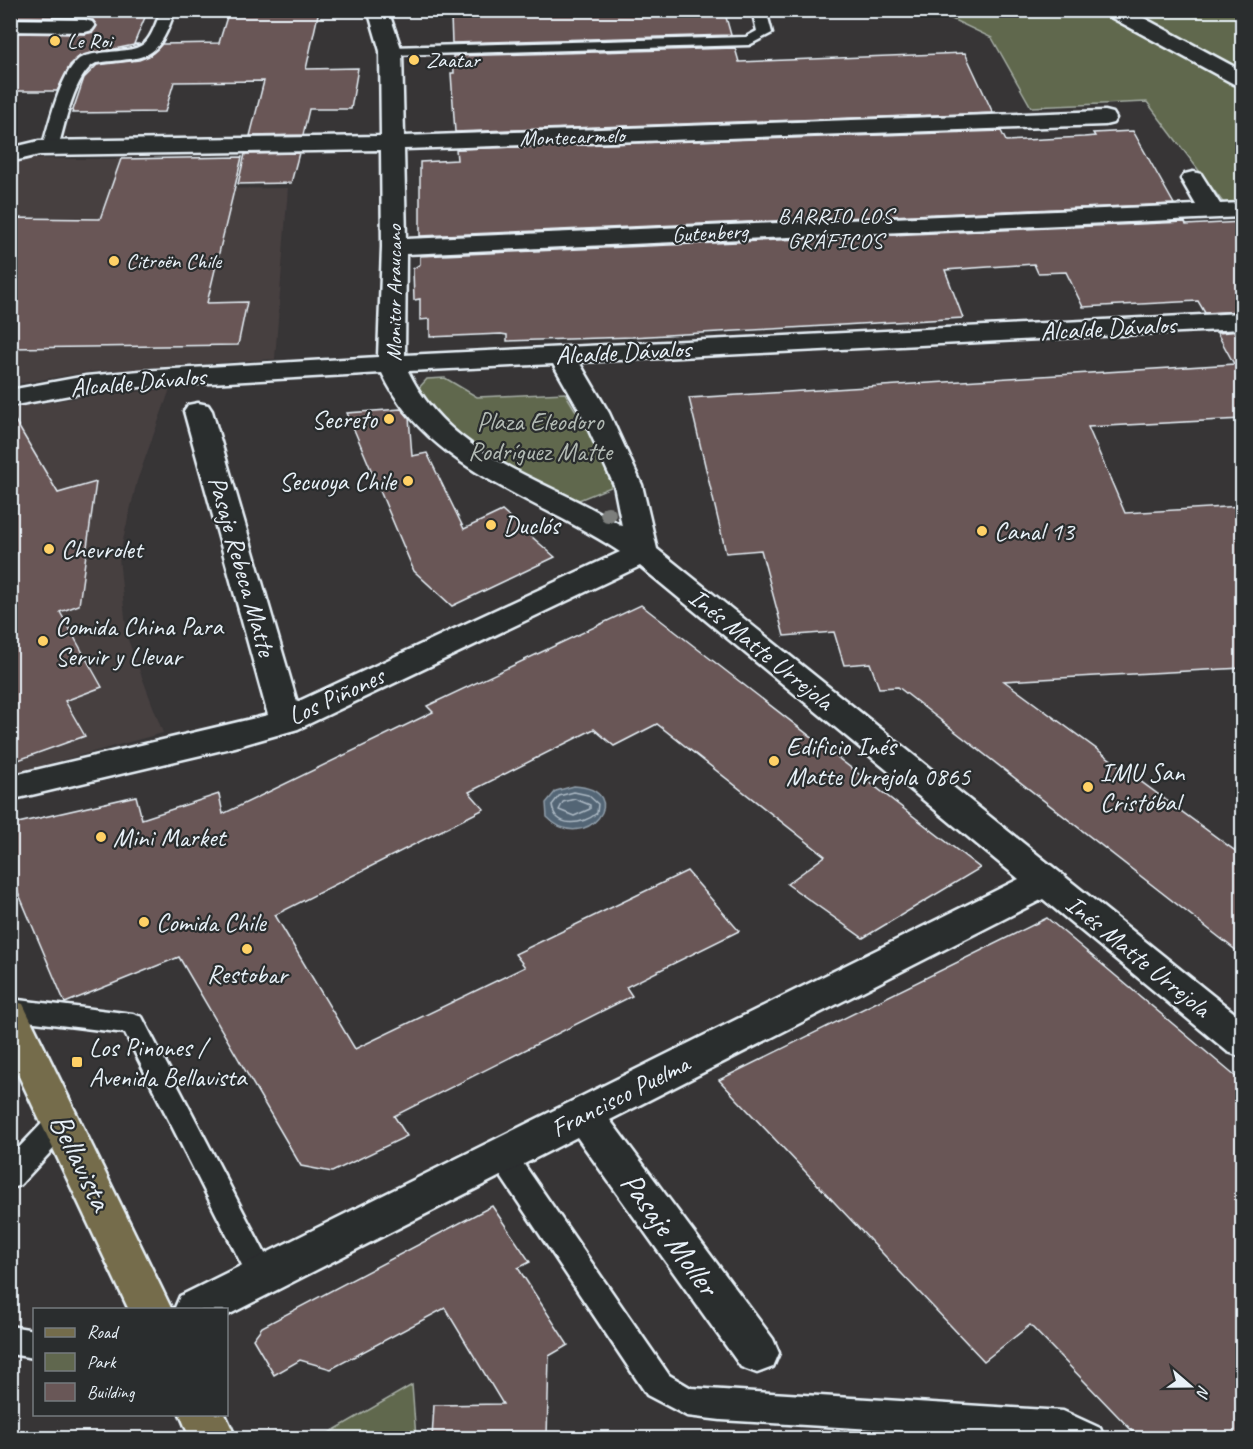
<svg xmlns="http://www.w3.org/2000/svg" width="1253" height="1449" font-family="Caveat,sans-serif">
  <rect width="100%" height="100%" fill="#373536"/>
  <filter id="ink" filterUnits="userSpaceOnUse"><feTurbulence type="fractalNoise" baseFrequency=".0167" numOctaves="2"/><feDisplacementMap in="SourceGraphic" scale="12" xChannelSelector="R" yChannelSelector="G"/><feConvolveMatrix kernelMatrix="1 2 1 2 8 2 1 2 1" color-interpolation-filters="sRGB"/></filter>
  <g filter="url(#ink)">
    <g fill="#463f40">
      <path d="M 30,159 L 121,159 L 110,190 L 288,188 L 275,359 L 87,372 L 11,385 L 11,164 Z"/>
      <path d="M 170,389 L 137,481 L 119,557 L 127,637 L 163,733 L 11,774 L 11,408 L 89,396 Z"/>
    </g>
    <g fill="#60674e" stroke="#a4aca3" stroke-width="1.5">
      <path d="M 935,11 L 1242,11 L 1242,206 L 1225,205 L 1147,102 L 1031,107 L 992,38 Z"/>
      <path d="M 445,378 L 477,397 L 565,393 L 616,477 L 611,487 L 579,500 L 557,492 L 518,473 L 451,428 L 416,391 L 427,379 Z"/>
      <path d="M 412,1385 L 416,1438 L 323,1438 L 322,1437 Z"/>
    </g>
    <path fill="#536575" stroke="#8f9da9" stroke-width="1.5" d="M 574,786 C 637,790 585,857 547,817 L 546,803 L 556,791 Z"/>
    <g fill="none" stroke-linecap="round" stroke-linejoin="round">
      <g stroke="#acb9c4" stroke-width="1.5">
        <path d="M 574,792 L 588,795 L 598,804 L 597,813 C 583,825 555,829 552,805 L 559,796 Z"/>
        <path d="M 575,799 L 590,805 L 590,809 L 574,816 L 559,810 L 563,802 Z"/>
      </g>
    </g>
    <g fill="#695757" stroke="#e8f1f8" stroke-width="1.5">
      <path d="M 10,10 L 148,10 L 134,44 L 139,44 L 80,56 L 70,65 L 57,91 L 10,91 L 10,33 L 85,34 L 93,32 L 97,26 L 93,20 L 85,18 L 10,17 Z"/>
      <path d="M 229,10 L 319,10 L 306,69 L 358,68 L 351,109 L 309,109 L 303,135 L 250,136 L 264,81 L 174,82 L 165,112 L 72,113 L 84,78 L 97,65 L 139,60 L 149,56 L 162,44 L 219,43 Z"/>
      <path d="M 627,10 L 724,10 L 731,35 L 452,43 L 451,17 Z"/>
      <path d="M 735,48 L 739,62 L 965,53 L 993,113 L 455,132 L 451,73 L 454,73 L 453,56 Z"/>
      <path d="M 1001,131 L 1006,141 L 1084,137 L 1095,136 L 1093,133 L 1133,131 L 1174,204 L 420,236 L 420,162 L 457,160 L 456,149 Z"/>
      <path d="M 299,153 L 291,183 L 238,184 L 245,154 Z"/>
      <path d="M 242,157 L 207,303 L 247,302 L 238,345 L 10,348 L 10,218 L 100,219 L 121,159 Z"/>
      <path d="M 1185,222 L 1186,225 L 1242,222 L 1242,311 L 1205,313 L 1198,301 L 1083,307 L 1066,272 L 1038,273 L 1034,264 L 945,270 L 963,318 L 632,337 L 507,341 L 507,335 L 501,334 L 430,337 L 430,319 L 420,320 L 420,299 L 414,300 L 413,269 L 420,264 L 420,256 Z"/>
      <path d="M 1242,331 L 1242,419 L 1088,427 L 1125,513 L 1242,506 L 1242,668 L 1004,681 L 1242,856 L 1242,955 L 898,687 L 879,688 L 870,663 L 844,665 L 834,632 L 784,636 L 761,550 L 726,553 L 689,398 L 1234,364 L 1217,333 Z"/>
      <path d="M 401,409 L 409,417 L 412,456 L 427,453 L 464,529 L 502,511 L 555,557 L 452,606 L 414,571 L 347,413 Z"/>
      <path d="M 10,412 L 58,493 L 96,482 L 79,605 L 60,612 L 102,687 L 65,701 L 85,736 L 10,763 Z"/>
      <path d="M 641,605 L 980,868 L 863,938 L 787,884 L 825,856 L 657,724 L 614,746 L 594,729 L 469,792 L 484,809 L 275,915 L 355,1049 L 525,967 L 515,954 L 687,871 L 739,931 L 626,987 L 632,996 L 394,1116 L 407,1136 L 332,1172 L 301,1166 L 179,957 L 65,1003 L 10,873 L 10,832 L 18,823 L 136,796 L 142,819 L 219,794 L 223,814 L 433,712 L 427,706 Z"/>
      <path d="M 1047,918 L 1242,1082 L 1242,1438 L 1139,1438 L 1030,1325 L 984,1361 L 719,1080 Z"/>
      <path d="M 492,1206 L 530,1262 L 518,1268 L 568,1345 L 549,1356 L 547,1438 L 432,1438 L 434,1405 L 503,1404 L 445,1308 L 331,1369 L 300,1360 L 274,1375 L 253,1339 L 262,1327 Z"/>
    </g>
    <g fill="none" stroke-linecap="round" stroke-linejoin="round">
      <defs>
        <g id="lane">
          <path d="M 161,10 L 175,10 C 157,64 146,56 96,63 C 75,72 64,127 58,148 L 56,151 L 44,151 L 42,148 C 49,125 60,74 79,59 C 85,55 94,54 101,53 C 143,48 146,53 161,10 Z"/>
          <path d="M 752,10 L 766,10 L 772,33 L 749,45 L 391,55 L 384,51 L 391,47 L 746,37 L 757,31 Z"/>
          <path d="M 10,999 L 133,1014 L 142,1017 L 272,1267 L 277,1276 L 272,1285 L 262,1289 L 252,1285 L 125,1033 L 10,1019 Z"/>
          <path d="M 61,1111 L 71,1114 L 75,1122 L 71,1130 L 20,1185 L 10,1189 L 10,1157 L 51,1114 Z"/>
          <path d="M 502,1143 L 512,1147 L 669,1375 L 691,1388 L 1063,1411 L 1100,1428 L 1104,1438 L 1027,1438 L 721,1420 L 687,1416 L 647,1395 L 492,1163 L 488,1155 L 492,1147 Z"/>
          <path d="M 10,1326 L 34,1330 L 34,1358 L 10,1354 Z"/>
        </g>
        <g id="street">
          <path d="M 368,10 L 388,10 L 402,51 L 404,136 L 1105,111 L 1113,113 L 1116,118 L 1113,123 L 1105,125 L 404,149 L 406,239 L 1196,205 L 1181,179 L 1185,174 L 1193,172 L 1201,174 L 1220,204 L 1242,203 L 1242,217 L 406,254 L 405,355 L 1242,313 L 1242,329 L 579,362 L 609,413 L 642,485 L 657,549 L 1242,1019 L 1242,1057 L 1228,1052 L 1043,899 L 610,1120 L 773,1339 L 779,1353 L 773,1367 L 757,1373 L 741,1367 L 577,1137 L 226,1316 L 226,1310 L 174,1310 L 180,1296 L 1019,879 L 640,566 L 298,729 L 235,747 L 10,800 L 10,776 L 268,715 L 184,411 L 188,405 L 198,403 L 208,405 L 212,411 L 297,702 L 620,552 C 537,497 427,470 382,373 L 140,387 L 86,392 L 10,406 L 10,390 L 86,376 L 140,371 L 378,357 L 382,247 L 381,150 L 39,155 L 10,162 L 10,148 L 39,141 L 381,136 L 380,51 ZM 553,364 L 581,413 L 614,485 L 622,526 C 547,478 451,460 408,371 Z"/>
          <path d="M 1102,10 L 1129,10 L 1242,71 L 1242,85 L 1234,84 L 1105,14 Z"/>
          <path d="M 10,19 L 85,20 L 92,22 L 95,26 L 92,30 L 85,32 L 10,31 Z"/>
        </g>
        <g id="primary">
          <path d="M 10,1000 L 23,1004 L 172,1310 L 129,1310 L 10,1057 Z"/>
          <path d="M 180,1414 L 225,1414 L 236,1438 L 190,1438 Z"/>
        </g>
      </defs>
      <use href="#lane" stroke="#e8f1f8" stroke-width="5"/>
      <use href="#street" stroke="#e8f1f8" stroke-width="5"/>
      <use href="#primary" stroke="#e8f1f8" stroke-width="5"/>
      <use href="#lane" fill="#2a2d2e" fill-rule="evenodd"/>
      <use href="#street" fill="#2a2d2e" fill-rule="evenodd"/>
      <use href="#primary" fill="#746c4b" fill-rule="evenodd"/>
    </g>
    <circle fill="#7b7e7b" cx="608" cy="514" r="8"/>
  </g>
  <g fill="#ffd166" stroke="#2a2d2e" stroke-width="2">
    <circle cx="55" cy="41" r="6"/>
    <circle cx="414" cy="60" r="6"/>
    <circle cx="114" cy="261" r="6"/>
    <circle cx="389" cy="419" r="6"/>
    <circle cx="408" cy="481" r="6"/>
    <circle cx="491" cy="525" r="6"/>
    <circle cx="982" cy="531" r="6"/>
    <circle cx="49" cy="549" r="6"/>
    <circle cx="43" cy="641" r="6"/>
    <circle cx="774" cy="761" r="6"/>
    <circle cx="1088" cy="787" r="6"/>
    <circle cx="101" cy="837" r="6"/>
    <circle cx="144" cy="922" r="6"/>
    <circle cx="247" cy="949" r="6"/>
    <rect x="71" y="1056" width="12" height="12" rx="3"/>
  </g>
  <g text-anchor="middle" dominant-baseline="central" stroke-width="4.5" stroke-linejoin="round" paint-order="stroke">
    <g font-size="22" fill="#e8f1f8" stroke="#2a2d2e" text-anchor="start">
      <text x="67" y="41">Le Roi</text>
      <text x="426" y="60">Zaatar</text>
      <text x="126" y="261">Citroën Chile</text>
    </g>
    <g font-size="22" fill="#e8f1f8" stroke="#2a2d2e">
      <text transform="translate(572 137) rotate(-2)">Montecarmelo</text>
      <text transform="translate(710 233) rotate(-3)">Gutenberg</text>
      <text transform="translate(394 293) rotate(-90)">Monitor Araucano</text>
    </g>
    <g font-size="22" letter-spacing="1.5" fill="#e8f1f8" stroke="#2a2d2e">
      <text x="836" y="216">BARRIO LOS<tspan x="836" dy="25">GRÁFICOS</tspan></text>
    </g>
    <g font-size="26" fill="#e8f1f8" stroke="#2a2d2e">
      <text transform="translate(1108 328) rotate(-3)">Alcalde Dávalos</text>
      <text transform="translate(623 352) rotate(-3)">Alcalde Dávalos</text>
      <text transform="translate(138 382) rotate(-5)">Alcalde Dávalos</text>
      <text transform="translate(242 566) rotate(74)">Pasaje Rebeca Matte</text>
      <text transform="translate(761 649) rotate(39)">Inés Matte Urrejola</text>
      <text transform="translate(336 696) rotate(-25)">Los Piñones</text>
      <text transform="translate(1138 956) rotate(39)">Inés Matte Urrejola</text>
      <text transform="translate(620 1096) rotate(-27)">Francisco Puelma</text>
    </g>
    <g font-size="26" fill="#e8f1f8" stroke="#2a2d2e" text-anchor="start">
      <text x="377" y="419" text-anchor="end">Secreto</text>
      <text x="396" y="481" text-anchor="end">Secuoya Chile</text>
      <text x="503" y="525">Duclós</text>
      <text x="994" y="531">Canal 13</text>
      <text x="61" y="549">Chevrolet</text>
      <text x="55" y="626">Comida China Para<tspan x="55" dy="30">Servir y Llevar</tspan></text>
      <text x="786" y="746">Edificio Inés<tspan x="786" dy="30">Matte Urrejola 0865</tspan></text>
      <text x="1100" y="772">IMU San<tspan x="1100" dy="30">Cristóbal</tspan></text>
      <text x="113" y="837">Mini Market</text>
      <text x="156" y="922">Comida Chile</text>
      <text x="247" y="974" text-anchor="middle">Restobar</text>
      <text x="89" y="1047">Los Pinones /<tspan x="89" dy="30">Avenida Bellavista</tspan></text>
    </g>
    <g font-size="26" fill="#b2bab4" stroke="#2a2d2e">
      <text x="540" y="421">Plaza Eleodoro<tspan x="540" dy="30">Rodríguez Matte</tspan></text>
    </g>
    <g font-size="32" fill="#e8f1f8" stroke="#2a2d2e">
      <text transform="translate(81 1162) rotate(64)">Bellavista</text>
      <text transform="translate(670 1234) rotate(54)">Pasaje Moller</text>
    </g>
  </g>
  <rect width="1253" height="1449" fill="none" stroke="#2a2d2e" stroke-width="36"/>
  <rect x="18" y="18" width="1217" height="1413" fill="none" stroke="#e8f1f8" stroke-width="2" filter="url(#ink)"/>
  <rect x="33" y="1308" width="195" height="108" fill="#2a2d2e" stroke="#767b7f" stroke-width="1.5"/>
  <rect x="45" y="1328" width="30" height="9" fill="#746c4b" stroke="#767b7f" stroke-width="1.5"/>
  <text x="87" y="1338" font-size="18" fill="#e8f1f8">Road</text>
  <rect x="45" y="1353" width="30" height="18" fill="#60674e" stroke="#767b7f" stroke-width="1.5"/>
  <text x="87" y="1368" font-size="18" fill="#e8f1f8">Park</text>
  <rect x="45" y="1383" width="30" height="18" fill="#695757" stroke="#767b7f" stroke-width="1.5"/>
  <text x="87" y="1398" font-size="18" fill="#e8f1f8">Building</text>
  <g transform="translate(1190 1386) rotate(110)" stroke="#2a2d2e" stroke-width="4.5" paint-order="stroke">
  <path d="M0-4.5L10 22L0 15L-10 22Z" fill="#e8f1f8"/>
  <text y="-9" font-size="16" font-weight="bold" text-anchor="middle" fill="#e8f1f8">N</text>
  </g>
</svg>
